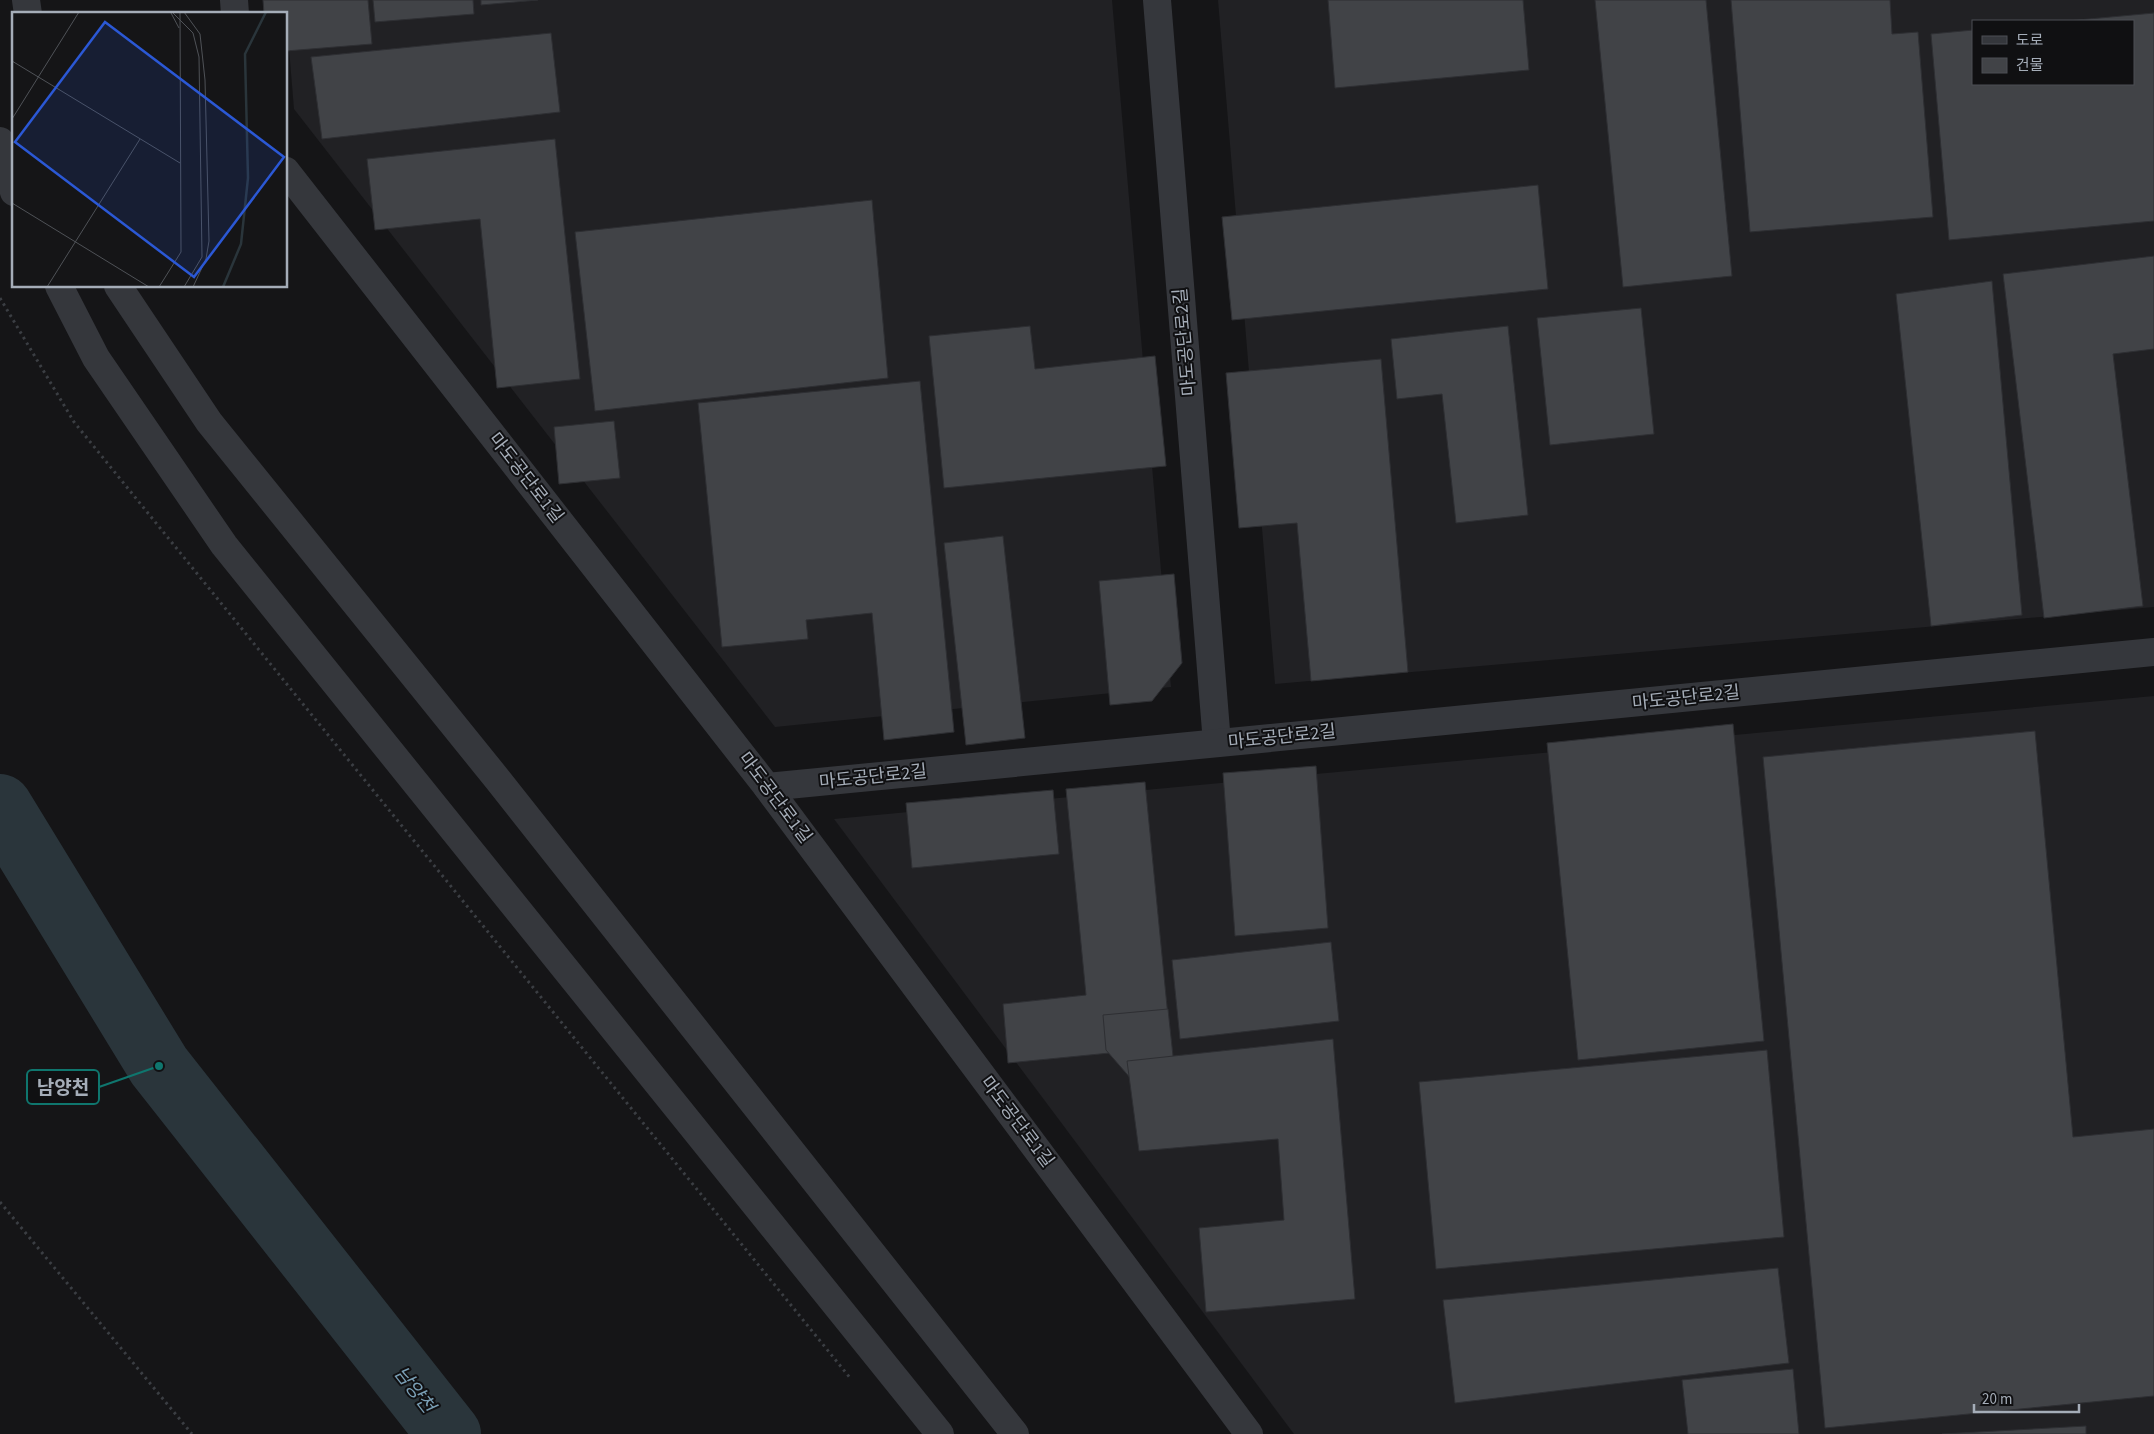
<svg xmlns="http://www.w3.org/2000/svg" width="2154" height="1434" font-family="'Source Sans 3','Noto Sans KR',sans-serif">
  <rect width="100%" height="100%" fill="#151517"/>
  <g fill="#212124" fill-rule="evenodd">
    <path d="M 285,0 L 1112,0 L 1171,687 L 775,727 L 294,109 Z"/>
    <path d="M 1218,0 L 2154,0 L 2154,607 L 1275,684 ZM 1973,21 L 2133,21 L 2133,84 L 1973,84 Z"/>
    <path d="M 2154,696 L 2154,1434 L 1294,1434 L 834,819 Z"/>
  </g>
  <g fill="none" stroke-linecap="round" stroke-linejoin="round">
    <path stroke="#2a353b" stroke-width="64" d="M 0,806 L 159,1066 L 449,1434"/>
  </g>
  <g fill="#414347" stroke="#2e2f33">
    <path d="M 263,0 L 368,0 L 372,44 L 286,51 L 286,14 L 264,14 Z"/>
    <path d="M 373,0 L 473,0 L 474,14 L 375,22 Z"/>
    <path d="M 481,0 L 538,0 L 481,5 Z"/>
    <path d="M 1328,0 L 1523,0 L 1529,70 L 1335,88 Z"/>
    <path d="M 1595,0 L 1706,0 L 1732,276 L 1623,287 Z"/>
    <path d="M 1731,0 L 1890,0 L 1892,34 L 1918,32 L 1933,217 L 1750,232 Z"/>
    <path d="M 2154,13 L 2154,221 L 1949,240 L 1931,34 L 1973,30 L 1973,84 L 2133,84 L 2133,21 L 2067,21 Z"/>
    <path d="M 551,33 L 560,112 L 322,139 L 311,57 Z"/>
    <path d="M 555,139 L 580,379 L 497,388 L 480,219 L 375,230 L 367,159 Z"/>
    <path d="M 1538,185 L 1548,289 L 1232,320 L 1222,217 Z"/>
    <path d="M 872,200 L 888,378 L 595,411 L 575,232 Z"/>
    <path d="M 2154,256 L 2154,349 L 2113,354 L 2143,606 L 2044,618 L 2003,274 Z"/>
    <path d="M 1992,281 L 2022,615 L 1931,626 L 1896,294 Z"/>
    <path d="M 1641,308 L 1654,434 L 1550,445 L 1537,318 Z"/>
    <path d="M 1030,326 L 1035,369 L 1155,356 L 1166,466 L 944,488 L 929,336 Z"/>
    <path d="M 1508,326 L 1528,515 L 1456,523 L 1442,394 L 1397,399 L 1391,339 Z"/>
    <path d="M 1381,359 L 1408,672 L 1311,681 L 1297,523 L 1239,528 L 1226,373 Z"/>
    <path d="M 920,381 L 954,732 L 884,740 L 872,613 L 806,620 L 808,639 L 722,647 L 698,403 Z"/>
    <path d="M 614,421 L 620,478 L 559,484 L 554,427 Z"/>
    <path d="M 1003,536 L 1025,738 L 966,745 L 944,543 Z"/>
    <path d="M 1174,574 L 1182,663 L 1152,701 L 1110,705 L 1099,581 Z"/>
    <path d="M 1733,724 L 1764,1041 L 1578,1060 L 1547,743 Z"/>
    <path d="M 2035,731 L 2073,1137 L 2154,1129 L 2154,1396 L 1825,1428 L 1763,757 Z"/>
    <path d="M 1316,766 L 1328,928 L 1235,936 L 1223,773 Z"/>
    <path d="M 1145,782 L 1171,1047 L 1008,1063 L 1003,1004 L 1086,995 L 1066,789 Z"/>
    <path d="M 1053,790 L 1059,854 L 912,868 L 906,803 Z"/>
    <path d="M 1331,942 L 1339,1021 L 1180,1039 L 1172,960 Z"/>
    <path d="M 1168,1009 L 1176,1084 L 1139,1088 L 1106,1050 L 1103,1015 Z"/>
    <path d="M 1333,1039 L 1355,1299 L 1206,1312 L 1199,1228 L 1284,1220 L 1278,1139 L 1139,1151 L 1127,1061 Z"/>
    <path d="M 1767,1050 L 1784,1237 L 1436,1269 L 1419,1082 Z"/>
    <path d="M 1778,1268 L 1789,1363 L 1455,1403 L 1443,1300 Z"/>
    <path d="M 1793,1369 L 1799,1434 L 1688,1434 L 1682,1380 Z"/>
    <path d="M 2086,1426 L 2086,1434 L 1942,1434 Z"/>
  </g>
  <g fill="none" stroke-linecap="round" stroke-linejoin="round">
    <g stroke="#3b3e43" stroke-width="3" stroke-dasharray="2.5 4" stroke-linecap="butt">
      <path d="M 0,298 L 74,422 L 851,1379"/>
      <path d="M 0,1202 L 192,1434"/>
    </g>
    <g stroke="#35373c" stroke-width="28">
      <path d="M 26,0 L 28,14"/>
      <path d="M 234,0 L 235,14"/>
      <path d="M 1157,0 L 1217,743"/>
      <path d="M 0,141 L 14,192"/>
      <path d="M 286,171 L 767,787 L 1249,1434"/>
      <path d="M 59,286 L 96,358 L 224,545 L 940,1434"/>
      <path d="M 118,286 L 209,422 L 498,780 L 1015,1434"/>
      <path d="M 767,787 L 2154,652"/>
    </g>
  </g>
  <g text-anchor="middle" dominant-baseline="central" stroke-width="4" stroke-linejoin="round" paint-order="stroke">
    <g font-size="18" fill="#a5adb8" stroke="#101012">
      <text transform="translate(1185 342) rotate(-95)">마도공단로2길</text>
      <text transform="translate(526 478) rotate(52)">마도공단로1길</text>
      <text transform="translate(1686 698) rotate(-6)">마도공단로2길</text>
      <text transform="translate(1282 737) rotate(-6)">마도공단로2길</text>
      <text transform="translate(873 777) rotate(-6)">마도공단로2길</text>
      <text transform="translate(775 798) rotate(53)">마도공단로1길</text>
      <text transform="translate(1017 1122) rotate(53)">마도공단로1길</text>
    </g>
    <g font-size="19" font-style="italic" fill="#7a9fb5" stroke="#101012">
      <text transform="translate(414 1390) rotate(52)">남양천</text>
    </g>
  </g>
  <g transform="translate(12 12)">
    <rect width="275" height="275" fill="#151517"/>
    <path fill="none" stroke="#2a353b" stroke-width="2.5" d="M 211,275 L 229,232 L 236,166 L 233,42 L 254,0"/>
    <path fill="none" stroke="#4f5257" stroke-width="1" d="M 160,0 L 181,21 L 187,45 L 190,245 L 172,275M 172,0 L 188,22 L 193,68 L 197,229 L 194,247 L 181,275M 159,1 L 167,16M 0,49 L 168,151M 0,107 L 67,0M 0,191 L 137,275M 35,275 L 128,127M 147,275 L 169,240 L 168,0"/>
    <path fill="#2b58d5" fill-opacity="0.15" stroke="#2b58d5" stroke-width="2.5" d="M 93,10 L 272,145 L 182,265 L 3,130 Z"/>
    <rect width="275" height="275" fill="none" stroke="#a5adb8" stroke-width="2.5"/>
  </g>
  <path fill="none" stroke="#0f766e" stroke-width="2" d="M159 1066L99 1087"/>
  <circle fill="#0f766e" stroke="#101012" stroke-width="2" cx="159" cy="1066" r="5"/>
  <rect fill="#101012" stroke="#0f766e" stroke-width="2" x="27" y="1070" width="72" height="34" rx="5"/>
  <g font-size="19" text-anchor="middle" font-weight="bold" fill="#a5adb8">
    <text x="63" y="1094">남양천</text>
  </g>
  <rect x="1972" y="20" width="162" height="65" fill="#101012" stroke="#4c4f54"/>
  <rect x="1982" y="36" width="25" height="8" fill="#35373c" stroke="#4c4f54"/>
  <text x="2016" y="45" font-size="15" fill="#a5adb8">도로</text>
  <rect x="1982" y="58" width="25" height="15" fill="#414347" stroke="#4c4f54"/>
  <text x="2016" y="70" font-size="15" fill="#a5adb8">건물</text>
  <path d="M1974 1404v8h105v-8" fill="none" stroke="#a5adb8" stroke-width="2.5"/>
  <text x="1982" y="1404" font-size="15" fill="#a5adb8" stroke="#101012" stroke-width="4" paint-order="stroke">20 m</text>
</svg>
